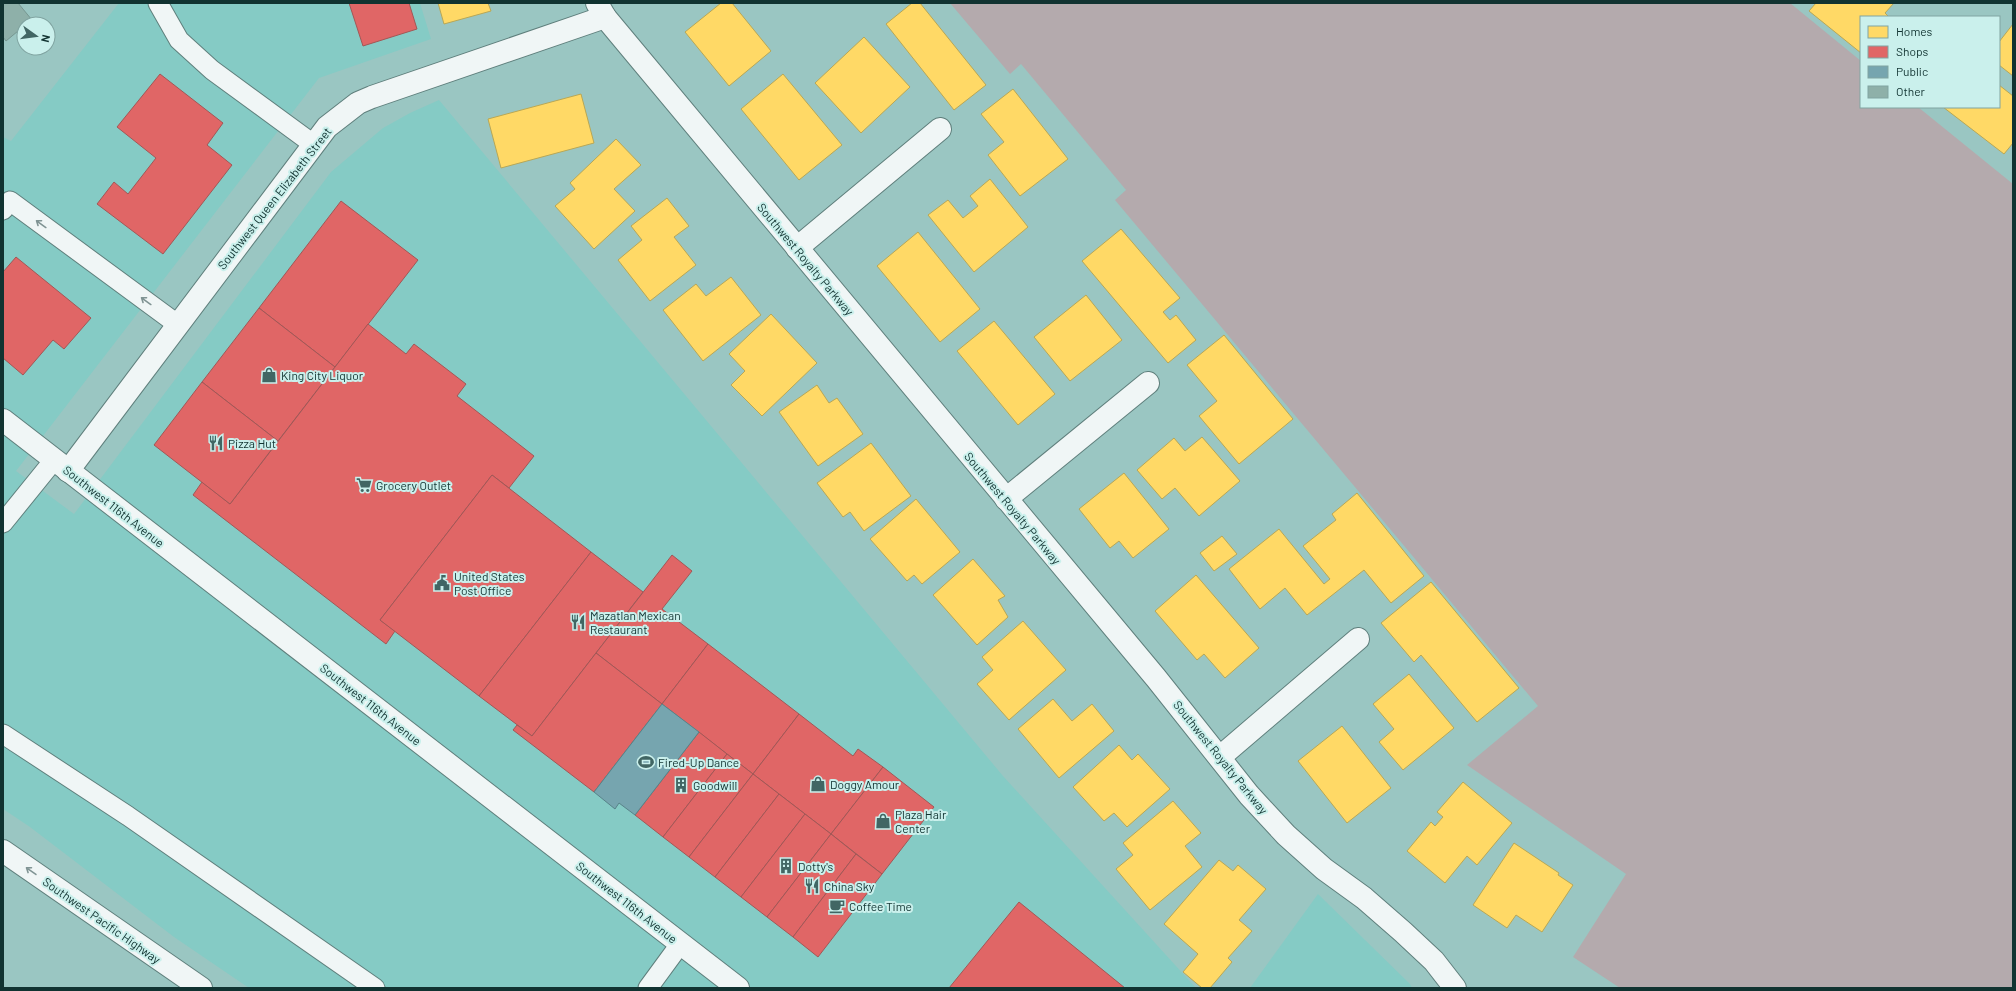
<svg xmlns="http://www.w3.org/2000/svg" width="2016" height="991" font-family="Barlow,sans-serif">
  <rect width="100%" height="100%" fill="#9ac6c2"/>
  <g fill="#85cbc5">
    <path d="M 119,3 L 420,3 L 431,39 L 319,78 L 16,471 L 74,514 L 331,172 L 383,128 L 410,113 L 439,100 L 1003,776 L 1196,988 L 249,988 L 174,937 L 30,827 L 3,809 L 3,137 L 11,141 Z"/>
    <path d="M 1318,894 L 1410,984 L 1412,988 L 1250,988 Z"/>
  </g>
  <path fill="#b4aaad" d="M 950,3 L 1790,3 L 1861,61 L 1861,107 L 1918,107 L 2013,184 L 2013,988 L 1620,988 L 1573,957 L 1626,874 L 1467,765 L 1538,706 L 1115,200 L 1126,190 L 1021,64 L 1010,74 Z"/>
  <g fill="#ffd966" stroke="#b8a756">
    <path d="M 438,3 L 488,3 L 491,11 L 444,24 Z"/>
    <path d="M 721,3 L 732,3 L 771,51 L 729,86 L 685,32 Z"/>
    <path d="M 912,3 L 920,3 L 986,85 L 954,110 L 886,24 Z"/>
    <path d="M 1816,3 L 1894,3 L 1885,13 L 1889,17 L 1861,17 L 1861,53 L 1809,11 Z"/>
    <path d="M 2013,24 L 2013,76 L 1999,65 L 1999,42 Z"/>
    <path d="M 864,37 L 910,87 L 861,133 L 815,83 Z"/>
    <path d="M 783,74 L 842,145 L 799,180 L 741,109 Z"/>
    <path d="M 1999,85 L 2013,96 L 2013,143 L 2004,154 L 1943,107 L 1999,107 Z"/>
    <path d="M 1013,89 L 1068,159 L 1020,196 L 988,155 L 1004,142 L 981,114 Z"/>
    <path d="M 581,94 L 594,143 L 501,168 L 488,119 Z"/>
    <path d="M 616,139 L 641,165 L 614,189 L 635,211 L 594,249 L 555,206 L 575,189 L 570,183 Z"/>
    <path d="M 990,179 L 1028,227 L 974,272 L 928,215 L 948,200 L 963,218 L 978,206 L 970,196 Z"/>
    <path d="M 667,198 L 689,226 L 674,237 L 696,265 L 650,301 L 618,260 L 642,240 L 631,226 Z"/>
    <path d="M 1121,229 L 1180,298 L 1163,312 L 1170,320 L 1176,315 L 1196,340 L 1168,363 L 1082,261 Z"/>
    <path d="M 918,232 L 980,309 L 940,342 L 877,266 Z"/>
    <path d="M 731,277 L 761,315 L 703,361 L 663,310 L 696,284 L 706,296 Z"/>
    <path d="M 1086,295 L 1122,340 L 1070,381 L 1034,337 Z"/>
    <path d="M 771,314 L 817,363 L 762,416 L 731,385 L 745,371 L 729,354 Z"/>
    <path d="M 994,321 L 1055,394 L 1018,425 L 957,351 Z"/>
    <path d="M 1224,335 L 1293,419 L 1239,464 L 1199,416 L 1217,401 L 1187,365 Z"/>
    <path d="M 817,385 L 829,403 L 837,398 L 863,434 L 818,466 L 779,412 Z"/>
    <path d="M 1202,437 L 1240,481 L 1199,516 L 1175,488 L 1162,499 L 1137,470 L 1174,438 L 1185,451 Z"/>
    <path d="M 871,443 L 911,496 L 864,531 L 850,512 L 843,517 L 817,483 Z"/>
    <path d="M 1124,473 L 1169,529 L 1133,558 L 1119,541 L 1110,548 L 1079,509 Z"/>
    <path d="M 1357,493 L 1424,576 L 1391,603 L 1364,570 L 1307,615 L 1285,588 L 1260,609 L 1229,569 L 1279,529 L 1324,584 L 1330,579 L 1303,546 L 1336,520 L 1332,514 Z"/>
    <path d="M 916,499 L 960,552 L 922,584 L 914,575 L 907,581 L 870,539 Z"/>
    <path d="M 1222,536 L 1237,554 L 1214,571 L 1200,553 Z"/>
    <path d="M 973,559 L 1005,596 L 998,600 L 1008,617 L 977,645 L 933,595 Z"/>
    <path d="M 1196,575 L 1259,648 L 1225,678 L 1204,654 L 1197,660 L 1155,611 Z"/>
    <path d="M 1431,582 L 1519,688 L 1477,722 L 1421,655 L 1414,662 L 1381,623 Z"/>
    <path d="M 1023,621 L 1066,670 L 1009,720 L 977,684 L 993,670 L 982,657 Z"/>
    <path d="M 1409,674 L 1454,728 L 1403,770 L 1379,742 L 1394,729 L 1373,704 Z"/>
    <path d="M 1053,699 L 1072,721 L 1092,704 L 1114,731 L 1059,778 L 1018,729 Z"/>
    <path d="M 1342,726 L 1391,788 L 1347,823 L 1298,761 Z"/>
    <path d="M 1119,745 L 1132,760 L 1138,754 L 1170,789 L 1127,827 L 1114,813 L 1104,821 L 1073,787 Z"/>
    <path d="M 1463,782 L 1512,823 L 1477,865 L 1467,856 L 1445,883 L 1407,851 L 1431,822 L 1435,826 L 1443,817 L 1437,812 Z"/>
    <path d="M 1173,801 L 1201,833 L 1185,846 L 1202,867 L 1150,910 L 1116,869 L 1133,855 L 1123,843 Z"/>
    <path d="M 1514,843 L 1559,873 L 1558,875 L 1573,885 L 1542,932 L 1516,915 L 1507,928 L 1473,905 Z"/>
    <path d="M 1219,860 L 1233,871 L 1238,865 L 1266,889 L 1239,920 L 1252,931 L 1228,958 L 1232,962 L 1210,988 L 1202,988 L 1183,972 L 1198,954 L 1164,924 Z"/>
  </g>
  <g fill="#e06666" stroke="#a25756">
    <path d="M 349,3 L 409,3 L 417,29 L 363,46 Z"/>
    <path d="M 160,74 L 223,123 L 207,145 L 232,165 L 163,254 L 97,204 L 114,182 L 128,194 L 156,158 L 117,127 Z"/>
    <path d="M 341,201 L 418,260 L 335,367 L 259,308 Z"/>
    <path d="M 16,257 L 91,318 L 64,349 L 53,340 L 23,375 L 3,358 L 3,272 Z"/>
    <path d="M 259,308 L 335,367 L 278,441 L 202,382 Z"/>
    <path d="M 368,324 L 406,354 L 414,344 L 466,384 L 457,396 L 534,456 L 509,488 L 492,475 L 380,620 L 395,631 L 386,644 L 193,495 L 202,482 L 230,504 Z"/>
    <path d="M 202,382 L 278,441 L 230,504 L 154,445 Z"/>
    <path d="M 492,475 L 591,552 L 479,696 L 380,620 Z"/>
    <path d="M 591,552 L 643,592 L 532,736 L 479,696 Z"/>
    <path d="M 672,555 L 692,571 L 662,609 L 708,644 L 662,704 L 596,653 Z"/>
    <path d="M 708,644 L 799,714 L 753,774 L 662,704 Z"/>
    <path d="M 596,653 L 662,704 L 594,792 L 513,730 L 517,725 L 532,736 Z"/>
    <path d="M 799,714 L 853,756 L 858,749 L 883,767 L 831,834 L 753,774 Z"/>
    <path d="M 699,732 L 727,754 L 663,837 L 635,815 Z"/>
    <path d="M 727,754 L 753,774 L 689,857 L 663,837 Z"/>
    <path d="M 883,767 L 934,807 L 882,874 L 831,834 Z"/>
    <path d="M 753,774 L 779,794 L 715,877 L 689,857 Z"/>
    <path d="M 779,794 L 805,814 L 741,897 L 715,877 Z"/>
    <path d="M 805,814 L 831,834 L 767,917 L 741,897 Z"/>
    <path d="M 831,834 L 856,854 L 793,937 L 767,917 Z"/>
    <path d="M 856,854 L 882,874 L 818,957 L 793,937 Z"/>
    <path d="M 1019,902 L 1125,988 L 949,988 Z"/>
  </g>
  <path fill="#76a5af" stroke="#588389" d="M 662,704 L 699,732 L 635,815 L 619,803 L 615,809 L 594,792 Z"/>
  <path fill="#8eb0a9" stroke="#769791" d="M 3,3 L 18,3 L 32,20 L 24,24 L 24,26 L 6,41 L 3,37 Z"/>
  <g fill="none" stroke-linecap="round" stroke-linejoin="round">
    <defs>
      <g id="lane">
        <path d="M 158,3 L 179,40 L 212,70 L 313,144"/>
        <path d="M 3,210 L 10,201 L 177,324"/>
        <path d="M 3,523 L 54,460"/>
        <path d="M 3,734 L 128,816 L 375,988"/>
        <path d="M 648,988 L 681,943"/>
      </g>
      <g id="street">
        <path d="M 597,3 L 605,17 L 1156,678 L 1249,795 L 1286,835 L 1324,869 L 1364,898 L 1403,932 L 1434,961 L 1455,988"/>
        <path d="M 797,248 L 940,129"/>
        <path d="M 3,420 L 738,988"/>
        <path d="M 68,471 L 327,127 L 358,103 L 372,97 L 605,17"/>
        <path d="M 1006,499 L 1148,383"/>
        <path d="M 1220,757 L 1358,639"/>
      </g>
      <path id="highway" d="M 3,851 L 201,988"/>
    </defs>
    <use href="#lane" stroke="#5f7f7c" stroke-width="21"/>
    <use href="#street" stroke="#5f7f7c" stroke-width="24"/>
    <use href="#highway" stroke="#5f7f7c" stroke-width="24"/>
    <use href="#lane" stroke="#f0f6f6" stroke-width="19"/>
    <use href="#street" stroke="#f0f6f6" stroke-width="22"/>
    <use href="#highway" stroke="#f0f6f6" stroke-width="22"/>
  </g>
  <defs><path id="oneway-shaft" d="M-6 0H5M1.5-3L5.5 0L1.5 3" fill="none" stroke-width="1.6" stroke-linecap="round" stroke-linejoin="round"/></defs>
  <g stroke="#809494">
    <use href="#oneway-shaft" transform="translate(41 224) rotate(-144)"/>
    <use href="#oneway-shaft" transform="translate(146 301) rotate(-144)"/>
    <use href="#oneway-shaft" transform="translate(31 871) rotate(-145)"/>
  </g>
  <defs>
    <symbol id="shop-bare" viewBox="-9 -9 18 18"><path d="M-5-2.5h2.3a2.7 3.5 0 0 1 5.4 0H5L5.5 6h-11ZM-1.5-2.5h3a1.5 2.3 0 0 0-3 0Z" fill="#416664" stroke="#caf0ec" stroke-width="2.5" paint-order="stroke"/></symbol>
    <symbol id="restaurant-bare" viewBox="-9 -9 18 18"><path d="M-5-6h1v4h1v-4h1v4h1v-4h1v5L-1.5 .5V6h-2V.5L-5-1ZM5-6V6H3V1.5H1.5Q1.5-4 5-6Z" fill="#416664" stroke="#caf0ec" stroke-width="2.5" paint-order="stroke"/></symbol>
    <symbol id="supermarket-bare" viewBox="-9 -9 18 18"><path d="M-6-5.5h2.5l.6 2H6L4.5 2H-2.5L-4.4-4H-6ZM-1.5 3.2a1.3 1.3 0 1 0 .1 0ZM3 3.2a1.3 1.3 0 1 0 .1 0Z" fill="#416664" stroke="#caf0ec" stroke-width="2.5" paint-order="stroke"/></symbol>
    <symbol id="civic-bare" viewBox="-9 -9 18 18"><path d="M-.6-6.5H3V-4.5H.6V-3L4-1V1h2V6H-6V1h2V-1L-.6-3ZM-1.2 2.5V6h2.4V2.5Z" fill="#416664" stroke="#caf0ec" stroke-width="2.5" paint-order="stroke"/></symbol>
    <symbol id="stadium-bare" viewBox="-9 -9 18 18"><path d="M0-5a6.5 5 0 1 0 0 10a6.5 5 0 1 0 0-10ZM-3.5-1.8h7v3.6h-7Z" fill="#416664" stroke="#caf0ec" stroke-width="2.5" paint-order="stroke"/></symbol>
    <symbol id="building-bare" viewBox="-9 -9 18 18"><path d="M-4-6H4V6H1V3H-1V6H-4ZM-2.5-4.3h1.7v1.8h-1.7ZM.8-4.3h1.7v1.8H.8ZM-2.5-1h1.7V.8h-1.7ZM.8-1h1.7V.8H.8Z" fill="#416664" stroke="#caf0ec" stroke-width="2.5" paint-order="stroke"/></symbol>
    <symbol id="cafe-bare" viewBox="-9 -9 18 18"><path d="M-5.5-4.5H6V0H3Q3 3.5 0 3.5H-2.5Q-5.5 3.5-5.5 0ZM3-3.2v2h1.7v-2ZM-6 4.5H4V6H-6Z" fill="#416664" stroke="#caf0ec" stroke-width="2.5" paint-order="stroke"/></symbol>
  </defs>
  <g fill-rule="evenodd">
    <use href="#shop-bare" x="258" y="364" width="22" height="22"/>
    <use href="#restaurant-bare" x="205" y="432" width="22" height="22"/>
    <use href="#supermarket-bare" x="353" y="474" width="22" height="22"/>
    <use href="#civic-bare" x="431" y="572" width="22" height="22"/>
    <use href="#restaurant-bare" x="567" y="611" width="22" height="22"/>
    <use href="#stadium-bare" x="635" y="751" width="22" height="22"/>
    <use href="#shop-bare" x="807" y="773" width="22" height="22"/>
    <use href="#building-bare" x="670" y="774" width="22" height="22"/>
    <use href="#shop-bare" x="872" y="810" width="22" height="22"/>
    <use href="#building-bare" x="775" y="855" width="22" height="22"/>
    <use href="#restaurant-bare" x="801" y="875" width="22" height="22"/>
    <use href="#cafe-bare" x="826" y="895" width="22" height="22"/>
  </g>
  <g text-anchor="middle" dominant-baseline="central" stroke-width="4" stroke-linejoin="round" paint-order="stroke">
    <g font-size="12" fill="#113331" stroke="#caf0ec">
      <text transform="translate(274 198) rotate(-52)">Southwest Queen Elizabeth Street</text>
      <text transform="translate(806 259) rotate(50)">Southwest Royalty Parkway</text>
      <text transform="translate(114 506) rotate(38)">Southwest 116th Avenue</text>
      <text transform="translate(1013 508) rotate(50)">Southwest Royalty Parkway</text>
      <text transform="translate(371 704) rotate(38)">Southwest 116th Avenue</text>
      <text transform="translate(1221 757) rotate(51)">Southwest Royalty Parkway</text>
      <text transform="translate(627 902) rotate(38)">Southwest 116th Avenue</text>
      <text transform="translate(102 920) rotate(35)">Southwest Pacific Highway</text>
    </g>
    <g font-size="12" fill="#113331" stroke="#caf0ec" text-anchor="start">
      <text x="281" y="375">King City Liquor</text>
      <text x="228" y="443">Pizza Hut</text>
      <text x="376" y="485">Grocery Outlet</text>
      <text x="454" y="576">United States<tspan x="454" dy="14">Post Office</tspan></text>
      <text x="590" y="615">Mazatlan Mexican<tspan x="590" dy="14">Restaurant</tspan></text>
      <text x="658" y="762">Fired-Up Dance</text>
      <text x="830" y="784">Doggy Amour</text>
      <text x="693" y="785">Goodwill</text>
      <text x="895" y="814">Plaza Hair<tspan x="895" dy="14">Center</tspan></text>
      <text x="798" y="866">Dotty's</text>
      <text x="824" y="886">China Sky</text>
      <text x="849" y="906">Coffee Time</text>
    </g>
  </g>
  <rect width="2016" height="991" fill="none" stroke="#113331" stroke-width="8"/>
  <rect x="1860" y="16" width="140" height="92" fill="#caf0ec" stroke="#80a4a1"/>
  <rect x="1868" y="26" width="20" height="12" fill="#ffd966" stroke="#80a4a1"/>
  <text x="1896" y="36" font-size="12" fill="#113331">Homes</text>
  <rect x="1868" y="46" width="20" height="12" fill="#e06666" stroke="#80a4a1"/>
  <text x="1896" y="56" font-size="12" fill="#113331">Shops</text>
  <rect x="1868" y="66" width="20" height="12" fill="#76a5af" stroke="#80a4a1"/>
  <text x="1896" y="76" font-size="12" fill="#113331">Public</text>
  <rect x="1868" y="86" width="20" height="12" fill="#8eb0a9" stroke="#80a4a1"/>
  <text x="1896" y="96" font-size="12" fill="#113331">Other</text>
  <g transform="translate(36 36) rotate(104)"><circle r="19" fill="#caf0ec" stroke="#80a4a1"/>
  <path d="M0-3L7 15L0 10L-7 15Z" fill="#416664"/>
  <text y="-6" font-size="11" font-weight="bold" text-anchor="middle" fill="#113331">N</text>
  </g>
</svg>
